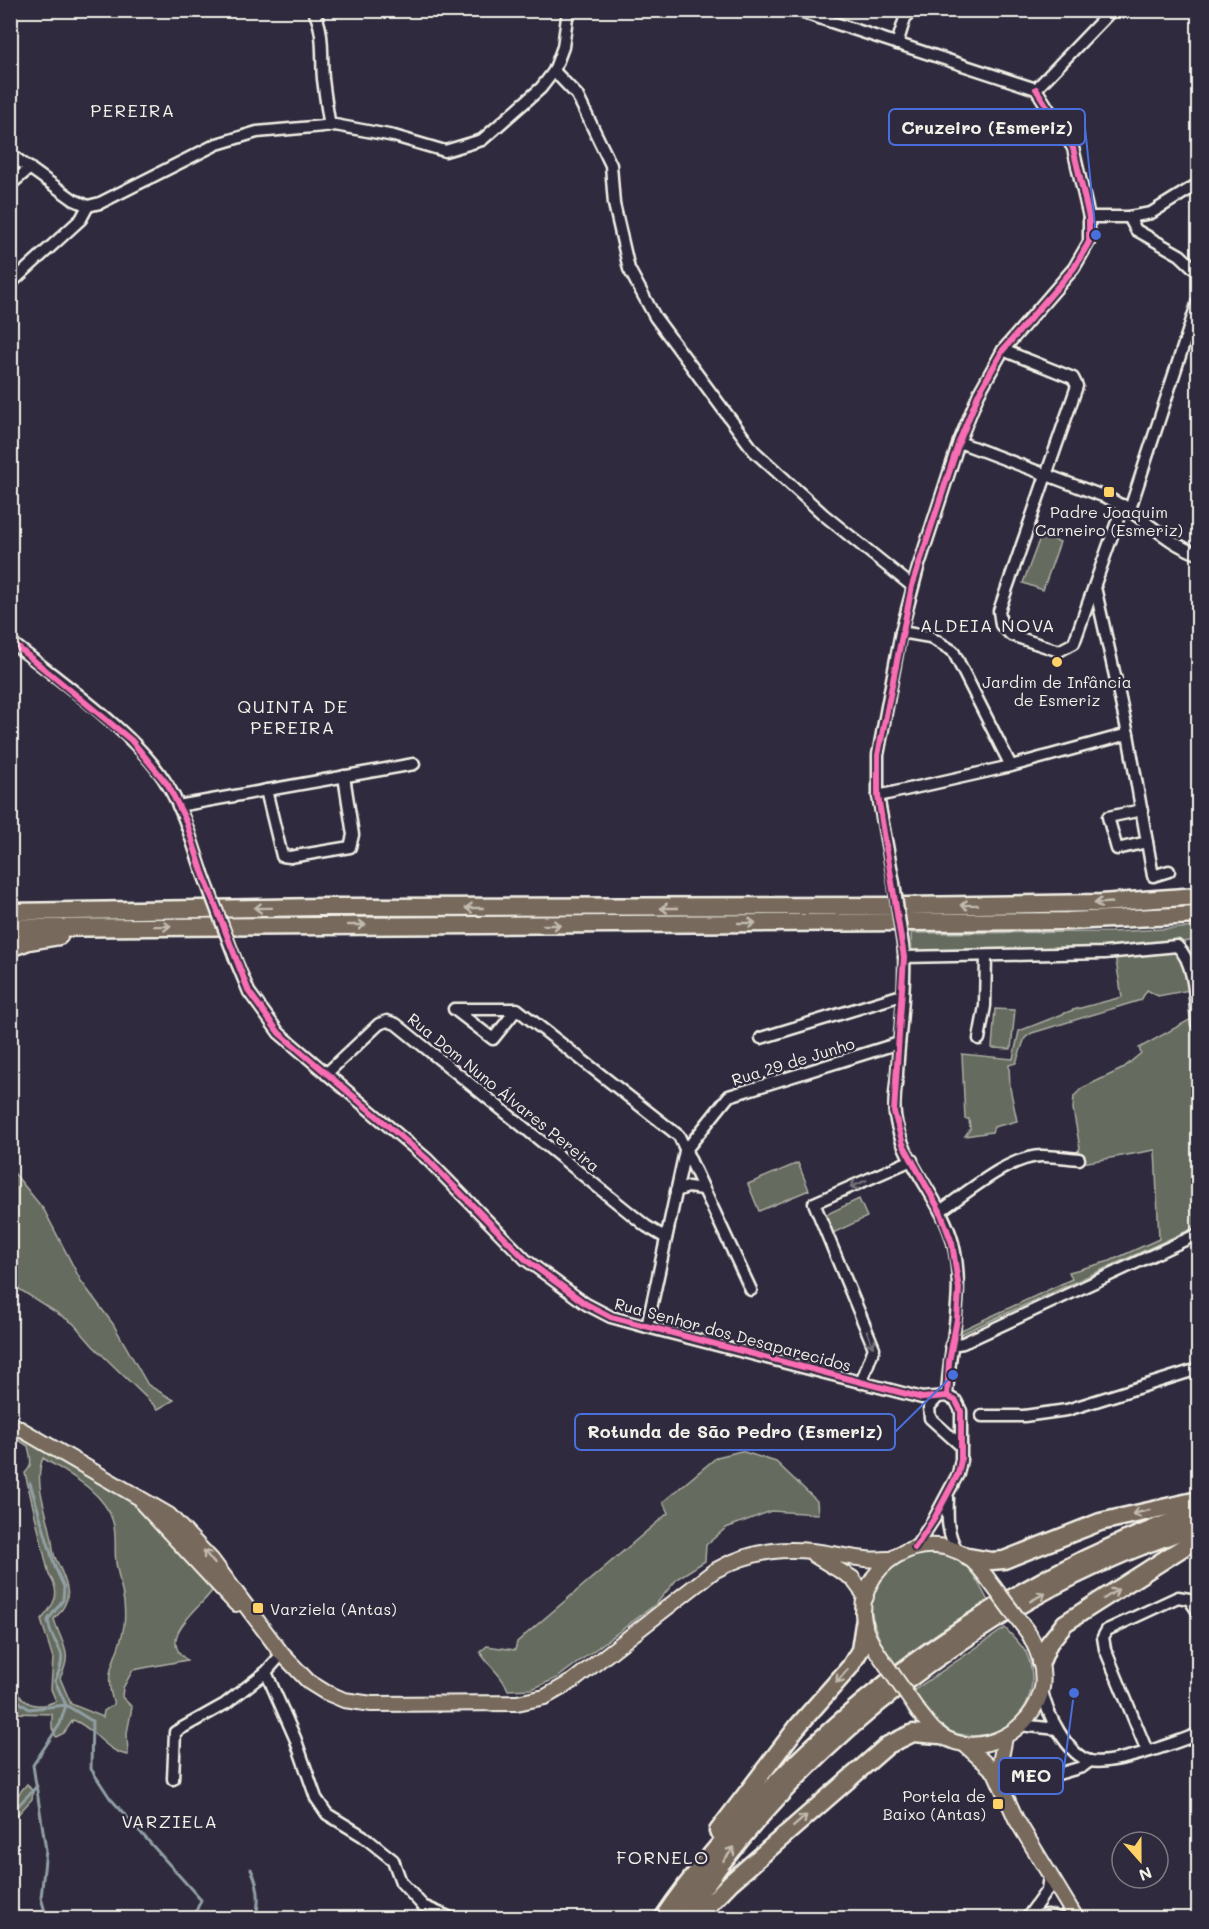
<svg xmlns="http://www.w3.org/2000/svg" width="1209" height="1929" font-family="Mali,sans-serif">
  <rect width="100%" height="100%" fill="#2f2a3d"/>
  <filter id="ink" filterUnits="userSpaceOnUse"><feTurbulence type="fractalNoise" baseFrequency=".0167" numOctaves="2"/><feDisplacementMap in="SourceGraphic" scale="12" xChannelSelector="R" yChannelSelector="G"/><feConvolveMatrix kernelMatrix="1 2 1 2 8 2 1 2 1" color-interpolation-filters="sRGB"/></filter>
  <g filter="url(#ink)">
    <g fill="#656c5f" stroke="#acaea4" stroke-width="1.5" fill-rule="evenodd">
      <path d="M 1041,535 L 1060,542 L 1043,590 L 1023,583 Z"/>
      <path d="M 1198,927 L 1198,940 L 1133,948 L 912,954 L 911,933 L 1111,932 Z"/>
      <path d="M 1178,950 L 1187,972 L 1190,990 L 1158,996 L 1147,990 L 1141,1000 L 1032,1033 L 1025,1038 L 1016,1063 L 1009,1065 L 1010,1088 L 1017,1121 L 994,1127 L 992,1132 L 965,1136 L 970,1129 L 969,1119 L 965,1119 L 962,1054 L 1013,1059 L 1019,1031 L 1073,1010 L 1122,997 L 1115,955 Z"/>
      <path d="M 995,1009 L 1015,1010 L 1011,1049 L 992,1048 Z"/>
      <path d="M 1191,1019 L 1196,1032 L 1198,1031 L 1198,1226 L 961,1334 L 959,1331 L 1072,1279 L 1069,1272 L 1110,1261 L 1159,1239 L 1155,1150 L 1083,1163 L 1081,1154 L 1077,1152 L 1080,1148 L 1073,1109 L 1074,1096 L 1082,1088 L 1122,1069 L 1141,1053 L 1139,1048 Z"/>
      <path d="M 798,1163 L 809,1190 L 759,1211 L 748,1184 Z"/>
      <path d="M 10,1168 L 44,1210 L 81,1281 L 113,1324 L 148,1385 L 174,1400 L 158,1409 L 93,1346 L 73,1323 L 19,1289 L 11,1259 Z"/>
      <path d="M 859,1199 L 867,1217 L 833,1233 L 825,1215 Z"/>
      <path d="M 11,1429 L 126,1497 L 152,1518 L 214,1588 C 203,1607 154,1637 187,1660 L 133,1670 L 123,1688 L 122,1697 L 132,1707 L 127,1733 L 128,1755 C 105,1752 94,1727 73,1720 L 64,1733 L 56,1737 L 52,1728 L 52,1714 L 11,1713 L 10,1674 C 18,1699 30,1713 56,1701 L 51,1689 L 53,1658 L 41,1620 C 54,1605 62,1593 49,1575 L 25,1473 C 34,1465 30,1456 28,1446 L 11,1435 ZM 43,1458 C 68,1474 104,1491 113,1522 C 117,1535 114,1549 116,1563 C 120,1585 127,1603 124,1625 C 120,1658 101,1668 114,1704 L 104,1711 L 103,1717 L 71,1704 L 60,1678 C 74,1652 61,1644 54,1619 C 77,1597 66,1582 55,1557 C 52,1551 53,1542 51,1535 C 47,1511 33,1482 43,1458 Z"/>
      <path d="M 741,1451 L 776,1462 L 817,1501 L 818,1514 L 771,1511 L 726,1528 L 706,1545 L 705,1561 L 678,1578 L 656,1604 L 557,1678 L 532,1689 L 508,1690 C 502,1674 489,1667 480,1652 L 487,1646 L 515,1650 L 517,1642 L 668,1513 L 663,1502 L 717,1457 Z"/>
      <path d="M 923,1553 C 964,1554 971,1568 988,1601 L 939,1632 L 893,1666 C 863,1614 856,1575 923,1553 Z"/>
      <path d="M 1005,1628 C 1013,1637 1024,1646 1028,1657 C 1048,1712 990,1755 941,1727 C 929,1720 919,1703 910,1693 Z"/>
      <path d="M 27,1784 L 33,1792 L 32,1799 L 11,1822 L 11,1803 Z"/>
    </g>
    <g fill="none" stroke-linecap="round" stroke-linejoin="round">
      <g stroke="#919fa4" stroke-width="3">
        <path d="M 30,1483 L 55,1567 L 64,1587 L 63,1600 L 48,1620 C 52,1652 72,1644 55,1681 L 66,1705 L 92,1721 L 91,1769 L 110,1798 L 201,1900 L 193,1918"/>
        <path d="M 10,1680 L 18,1701 L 29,1709 L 66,1705 L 60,1724 L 33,1765 L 46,1850 L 41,1898 L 47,1918"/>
        <path d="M 10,1814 L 37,1786"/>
        <path d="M 251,1869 C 259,1886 261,1901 255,1918"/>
      </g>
      <defs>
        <g id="minor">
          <path d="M 313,10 C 325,30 321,57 323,79 C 325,95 327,110 330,126"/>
          <path d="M 795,10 L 1036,89"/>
          <path d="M 897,44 L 905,18 L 913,10"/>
          <path d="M 554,71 L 577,95 L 611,165 L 614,204 L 629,269 L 655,317 L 754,451 L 824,515 L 912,586"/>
          <path d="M 1036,89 L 1112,10"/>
          <path d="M 10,154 L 74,200 L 88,206 L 100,203 L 217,144 L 257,132 L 335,125 L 394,136 L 445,151 L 482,140 L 541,88 L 554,71 L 563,47 L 568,10"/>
          <path d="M 10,185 L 30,168"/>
          <path d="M 1089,217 L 1129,217 L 1151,213 L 1198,184"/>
          <path d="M 1129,217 L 1136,230 L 1180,255 L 1198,272"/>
          <path d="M 10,284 L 81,219 L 88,206"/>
          <path d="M 1003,350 L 1073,378 L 1077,386 L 999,611 L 1001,625 L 1011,635 L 1059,651 L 1074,643 L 1123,505"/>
          <path d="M 959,442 L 1108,498 C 1141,514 1164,542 1198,554"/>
          <path d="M 1130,509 L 1198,301"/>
          <path d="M 1095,587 L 1128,734 L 1153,876 L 1169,871"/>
          <path d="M 901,632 L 930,637 L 953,651 L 1011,766"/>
          <path d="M 10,641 C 58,680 139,735 168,786 C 184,812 192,842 202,871"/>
          <path d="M 266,790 L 282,856 L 290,857 L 350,847 L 353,835 L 344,776"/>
          <path d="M 878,796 L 1011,766 L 1128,734"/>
          <path d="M 178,806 L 414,764"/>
          <path d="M 1142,810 L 1108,817 L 1117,849 L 1147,842"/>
          <path d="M 894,883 L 878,796 L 878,755 L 901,632 L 918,568 L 959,442 L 979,393 L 1003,350 L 1074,268 L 1089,242 L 1089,217 L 1073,148 L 1036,89"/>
          <path d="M 904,952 C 906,992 899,1034 897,1074 C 896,1087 893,1102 895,1115 C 901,1162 941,1197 953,1243 C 966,1295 949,1344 947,1396"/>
          <path d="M 904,957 L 1105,953 L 1177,946 C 1195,962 1195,1000 1197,1023"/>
          <path d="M 236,961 L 249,992 L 279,1033 L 427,1159 L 526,1260 L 586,1304 L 611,1317 L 647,1327 L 922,1398 L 947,1396 L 956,1401 L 961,1411 L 961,1460 L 958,1474 L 934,1519 L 915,1548"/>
          <path d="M 517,1009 L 493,1039 L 454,1009 L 517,1009 L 679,1136 L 751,1290"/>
          <path d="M 761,1038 L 902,995"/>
          <path d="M 979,1039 L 985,1006 L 986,957"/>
          <path d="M 326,1074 L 379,1024 L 387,1021 L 396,1024 L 646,1226 L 666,1238"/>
          <path d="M 676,1191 L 688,1187 L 703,1189"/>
          <path d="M 940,1211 C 967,1193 1009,1156 1042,1156 C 1054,1156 1067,1158 1079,1159"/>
          <path d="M 647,1327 L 685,1151 L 729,1096 L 899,1043"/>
          <path d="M 951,1345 L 963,1343 L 1198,1234"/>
          <path d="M 861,1383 L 874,1348 L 814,1203 L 912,1160"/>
          <path d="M 937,1398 L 929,1407 L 930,1418 L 961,1446"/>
          <path d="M 982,1416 L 1024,1416 L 1067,1410 L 1198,1369"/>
          <path d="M 948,1498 C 947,1519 947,1534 958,1552"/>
          <path d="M 282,1654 L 266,1672 L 295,1738 L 316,1798 L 327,1814 L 363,1836 L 393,1860 L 401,1882 L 423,1906 L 451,1918"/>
          <path d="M 1042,1690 C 1046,1712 1067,1755 1090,1761 C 1113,1766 1175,1743 1198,1734"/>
          <path d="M 1020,1725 L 1057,1729"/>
          <path d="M 1147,1751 L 1105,1649 L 1103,1637 L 1107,1630 L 1178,1597 L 1189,1599 L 1198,1612"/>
          <path d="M 173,1779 L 175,1732 L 225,1704 L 266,1672"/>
          <path d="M 1003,1790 L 1082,1767 L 1090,1761"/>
          <path d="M 1031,1916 L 1048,1915 L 1059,1918"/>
          <path d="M 1027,1918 L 1047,1890 L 1049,1876"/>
        </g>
        <g id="major">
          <path d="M 10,1423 L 169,1515 L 211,1559 L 282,1654 L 309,1682 L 325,1692 L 344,1700 L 372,1704 L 517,1703 L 545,1697 L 573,1681 L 714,1571 C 753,1549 789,1546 832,1554 C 852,1557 868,1561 888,1559"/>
          <path d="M 143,1504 L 236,1604"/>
          <path d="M 814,1555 L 852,1578 L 866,1597"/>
          <path d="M 878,1653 C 872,1644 866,1634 864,1623 C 854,1566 923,1524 969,1558 C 977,1564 982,1571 988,1579"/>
          <path d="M 918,1711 C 925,1719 931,1730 940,1735 C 980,1761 1033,1731 1042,1688 C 1045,1668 1038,1651 1029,1634"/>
          <path d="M 964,1744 L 995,1772 L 1016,1819 L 1076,1918"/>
          <path d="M 1000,1779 L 1000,1763 L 1005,1737"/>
        </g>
        <g id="highway">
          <path d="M 10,912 L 322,907 L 907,906 L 1101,903 L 1198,896"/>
          <path d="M 10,928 L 1068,921 L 1198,915"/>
          <path d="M 10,948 L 29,941 L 59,936"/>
          <path d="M 968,1557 L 991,1561 L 1004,1560 L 1100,1522 L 1198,1500"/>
          <path d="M 1041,1662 L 1049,1643 L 1065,1623 L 1198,1538"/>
          <path d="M 718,1831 L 798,1726 L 850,1667 L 860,1650 L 864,1624"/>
          <path d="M 663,1918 C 693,1873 730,1832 767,1792 C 887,1666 1034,1569 1198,1512"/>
          <path d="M 682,1918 C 800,1741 995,1590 1198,1526"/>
          <path d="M 696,1918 L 731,1882 L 888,1745 L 913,1733 L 939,1735"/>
        </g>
      </defs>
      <use href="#minor" stroke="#f4f1e8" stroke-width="15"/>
      <use href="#major" stroke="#f4f1e8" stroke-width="18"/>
      <use href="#highway" stroke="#f4f1e8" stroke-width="21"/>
      <use href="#minor" stroke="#2f2a3d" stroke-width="10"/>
      <use href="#major" stroke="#77695c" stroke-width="14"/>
      <use href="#highway" stroke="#77695c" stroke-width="16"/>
      <defs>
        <g id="minor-bridge">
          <path d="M 202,871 L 236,961"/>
          <path d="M 894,883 L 904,952"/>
        </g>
        <g id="major-bridge">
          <path d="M 988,1579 L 1029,1634"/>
          <path d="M 878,1653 L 918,1711"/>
        </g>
      </defs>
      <use href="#minor-bridge" stroke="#f4f1e8" stroke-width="15" stroke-linecap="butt"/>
      <use href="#major-bridge" stroke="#f4f1e8" stroke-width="18" stroke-linecap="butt"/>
      <use href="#minor-bridge" stroke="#2f2a3d" stroke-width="10"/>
      <use href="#major-bridge" stroke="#77695c" stroke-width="14"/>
      <defs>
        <g id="cycleway">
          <path d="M 10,641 L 131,740 L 168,785 L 186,821 L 202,871 L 249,992 L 279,1033 L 427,1159 L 526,1260 L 586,1304 L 611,1317 L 922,1398 L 947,1396 L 956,1401 L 961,1411 L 961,1460 L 958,1474 L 934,1519 L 915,1548"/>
          <path d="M 947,1396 L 949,1362 L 957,1319 L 959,1289 L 952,1243 L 940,1211 L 903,1144 L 894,1112 L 904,957 L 878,796 L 878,755 L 912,586 L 959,442 L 979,393 L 1003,350 L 1074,268 L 1089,242 L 1089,217 L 1073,148 L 1036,89"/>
        </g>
      </defs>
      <use href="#cycleway" stroke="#2f2a3d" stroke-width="10"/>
      <use href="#cycleway" stroke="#f96db3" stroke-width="6"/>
    </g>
    <defs><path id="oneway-shaft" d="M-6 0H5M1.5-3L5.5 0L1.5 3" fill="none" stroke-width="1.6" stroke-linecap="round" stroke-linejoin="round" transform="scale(1.5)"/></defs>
    <g stroke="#c2bbb0">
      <use href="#oneway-shaft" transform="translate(1103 903) rotate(177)"/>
      <use href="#oneway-shaft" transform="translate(969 905) rotate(179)"/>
      <use href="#oneway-shaft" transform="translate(263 908) rotate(179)"/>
      <use href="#oneway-shaft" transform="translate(474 908) rotate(-180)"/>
      <use href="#oneway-shaft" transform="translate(669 908) rotate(180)"/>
      <use href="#oneway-shaft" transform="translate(747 923)"/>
      <use href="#oneway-shaft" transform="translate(357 925)"/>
      <use href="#oneway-shaft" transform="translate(552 925)"/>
      <use href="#oneway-shaft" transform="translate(162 926) rotate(-1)"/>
      <use href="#oneway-shaft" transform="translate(1141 1512) rotate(167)"/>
      <use href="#oneway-shaft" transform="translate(209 1557) rotate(-129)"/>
      <use href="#oneway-shaft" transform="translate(1111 1594) rotate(-33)"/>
      <use href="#oneway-shaft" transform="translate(1038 1597) rotate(-29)"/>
      <use href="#oneway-shaft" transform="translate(842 1676) rotate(131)"/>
      <use href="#oneway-shaft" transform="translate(800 1821) rotate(-41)"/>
      <use href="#oneway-shaft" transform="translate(729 1854) rotate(-52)"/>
    </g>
    <g stroke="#747079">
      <use href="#oneway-shaft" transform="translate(858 1184) rotate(156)"/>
      <use href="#oneway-shaft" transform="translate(870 1339) rotate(70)"/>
    </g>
  </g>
  <g fill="#ffd166" stroke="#2f2a3d" stroke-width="2">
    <rect x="1103" y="486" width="12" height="12" rx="3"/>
    <circle cx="1057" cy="662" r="6"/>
    <rect x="252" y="1602" width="12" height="12" rx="3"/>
    <rect x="992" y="1798" width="12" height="12" rx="3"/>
  </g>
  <g text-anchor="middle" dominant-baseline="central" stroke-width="5" stroke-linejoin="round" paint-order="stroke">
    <g font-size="16" fill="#f4f1e8" stroke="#2f2a3d">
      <text x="1109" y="511">Padre Joaquim<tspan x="1109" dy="18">Carneiro (Esmeriz)</tspan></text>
      <text x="1057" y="681">Jardim de Infância<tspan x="1057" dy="18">de Esmeriz</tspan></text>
      <text x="270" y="1608" text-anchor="start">Varziela (Antas)</text>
      <text x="986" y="1795" text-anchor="end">Portela de<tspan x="986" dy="18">Baixo (Antas)</tspan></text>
    </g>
    <g font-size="16" fill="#f4f1e8" stroke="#2f2a3d">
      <text transform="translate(793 1061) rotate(-17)">Rua 29 de Junho</text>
      <text transform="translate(504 1092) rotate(39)">Rua Dom Nuno Álvares Pereira</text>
      <text transform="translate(733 1334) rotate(15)">Rua Senhor dos Desaparecidos</text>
    </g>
    <g font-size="18" letter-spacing="1.5" fill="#f4f1e8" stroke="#2f2a3d">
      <text x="133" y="110">PEREIRA</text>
      <text x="988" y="625">ALDEIA NOVA</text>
      <text x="293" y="706">QUINTA DE<tspan x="293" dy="21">PEREIRA</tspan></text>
      <text x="170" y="1821">VARZIELA</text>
      <text x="663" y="1857">FORNELO</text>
    </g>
  </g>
  <path fill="none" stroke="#486fdb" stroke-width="2" d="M1096 235L1085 127M953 1375L895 1432M1074 1693L1063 1776"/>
  <g fill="#486fdb" stroke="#2f2a3d" stroke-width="2">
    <circle cx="1096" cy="235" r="6"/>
    <circle cx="953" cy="1375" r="6"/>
    <circle cx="1074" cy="1693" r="6"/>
  </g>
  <g fill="#2f2a3d" stroke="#486fdb" stroke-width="2">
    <rect x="889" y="109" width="196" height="36" rx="6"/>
    <rect x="575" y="1414" width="320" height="36" rx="6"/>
    <rect x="999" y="1758" width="64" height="36" rx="6"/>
  </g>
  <g font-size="18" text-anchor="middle" font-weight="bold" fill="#f4f1e8">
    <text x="987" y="134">Cruzeiro (Esmeriz)</text>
    <text x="735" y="1438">Rotunda de São Pedro (Esmeriz)</text>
    <text x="1031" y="1782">MEO</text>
  </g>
  <rect width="1209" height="1929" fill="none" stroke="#2f2a3d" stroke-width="36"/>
  <rect x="18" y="18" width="1173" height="1893" fill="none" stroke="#f4f1e8" stroke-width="2" filter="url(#ink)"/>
  <g transform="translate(1140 1860) rotate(159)"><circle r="28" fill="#2f2a3d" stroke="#7e7a81" stroke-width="1.5"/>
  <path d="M0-4.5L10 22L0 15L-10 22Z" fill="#ffd166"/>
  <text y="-9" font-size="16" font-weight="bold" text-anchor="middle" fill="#f4f1e8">N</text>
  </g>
</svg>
